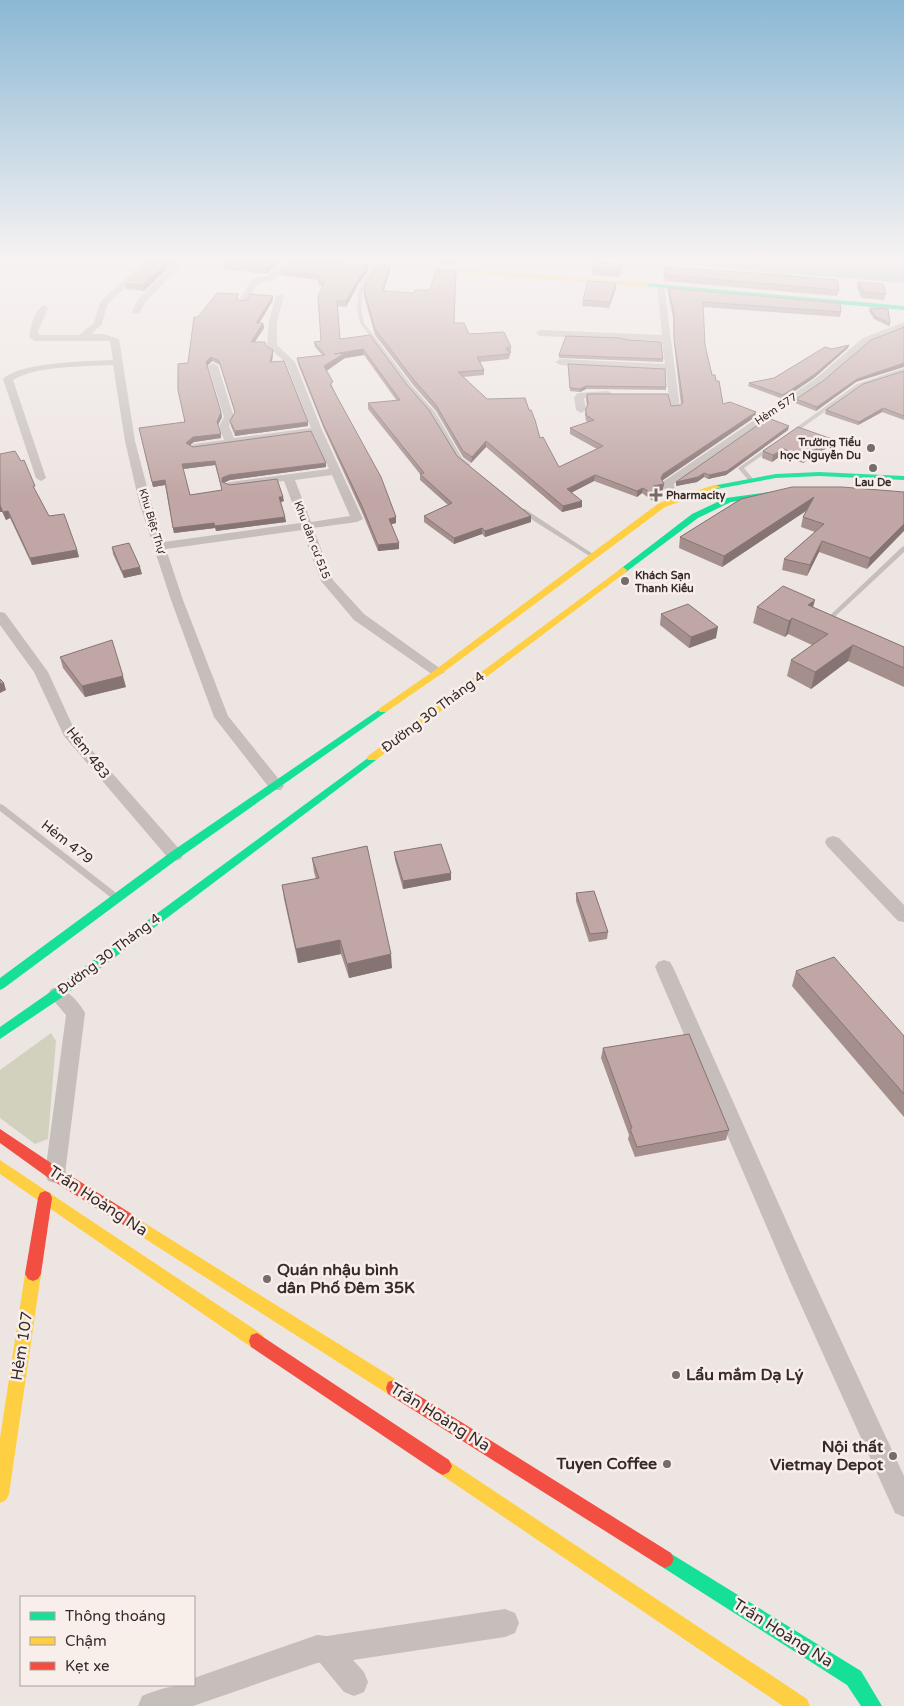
<svg xmlns="http://www.w3.org/2000/svg" width="904" height="1706" font-family="'Varela Round',sans-serif">
  <rect width="100%" height="100%" fill="#ede5e2"/>
  <path fill="#d2d1bd" d="M 51,1033 L 56,1041 L 48,1139 L 35,1144 L 0,1118 L 0,1070 Z"/>
  <path fill="#9fbeb8" d="M 611,259 L 904,259 L 904,283 Z"/>
  <g fill="none" stroke-linecap="round" stroke-linejoin="round">
    <g fill="#c6bebb" fill-rule="evenodd">
      <path d="M 375,264 L 379,265 L 370,276 L 363,290 L 361,308 L 364,323 L 413,387 L 435,412 L 462,458 L 470,464 L 470,466 L 466,466 L 458,460 L 431,414 L 409,389 L 360,323 L 357,308 L 359,290 L 366,276 Z"/>
      <path d="M 904,368 L 904,372 L 861,386 L 792,435 L 787,434 L 857,384 Z"/>
      <path d="M 771,445 L 776,446 L 744,468 L 754,480 L 749,481 L 738,468 Z"/>
      <path d="M 521,509 L 525,509 L 596,556 L 593,558 L 591,557 L 534,521 L 521,511 Z"/>
      <path d="M 904,546 L 904,552 L 826,625 L 822,625 L 822,623 L 902,547 Z"/>
      <path d="M 0,804 L 3,805 L 120,896 L 122,898 L 120,900 L 114,900 L 0,811 Z"/>
    </g>
    <g fill="#c6bebb" fill-rule="evenodd">
      <path d="M 146,259 L 155,259 L 107,305 L 102,324 L 91,334 L 103,334 L 119,339 L 135,441 L 151,502 L 164,542 L 300,523 L 284,481 L 230,488 L 224,485 L 230,482 L 329,469 L 313,434 L 194,450 L 189,447 L 194,444 L 224,440 L 219,426 L 224,417 L 208,366 L 213,363 L 218,366 L 234,417 L 229,426 L 234,438 L 311,428 L 286,363 L 267,346 L 269,321 L 276,296 L 283,294 L 284,296 L 277,321 L 277,345 L 295,362 L 322,430 L 363,519 L 357,522 L 313,528 L 333,580 L 364,614 L 445,672 L 438,676 L 433,675 L 354,620 L 321,581 L 302,530 L 166,549 L 183,600 L 228,716 L 281,782 L 284,786 L 281,790 L 271,790 L 214,717 L 171,600 L 139,502 L 125,441 L 113,365 C 85,367 37,365 13,380 L 46,478 L 41,481 L 36,478 L 3,379 C 20,362 88,361 113,360 L 110,341 L 35,341 L 30,338 C 29,329 35,309 44,305 L 48,308 L 38,331 L 39,335 L 79,335 L 94,323 L 100,302 ZM 332,475 L 350,516 L 311,522 L 295,480 Z"/>
      <path d="M 179,259 L 188,259 L 146,301 L 139,313 L 133,313 L 132,311 L 139,298 Z"/>
      <path d="M 287,259 L 296,259 L 273,280 L 258,283 L 246,303 L 240,303 L 239,301 L 252,279 L 267,276 Z"/>
      <path d="M 657,284 L 664,286 L 680,408 L 679,410 L 671,410 L 670,408 L 666,370 L 560,365 L 555,362 L 560,359 L 665,364 L 662,341 L 540,336 L 536,333 L 540,330 L 662,335 Z"/>
      <path d="M 904,322 L 904,328 L 869,342 L 821,383 L 674,484 L 674,487 L 689,498 L 687,500 C 677,502 664,493 662,483 L 664,481 L 815,379 L 863,338 Z"/>
      <path d="M 608,391 L 613,394 L 611,396 L 584,398 L 586,410 L 581,413 L 576,410 L 574,397 L 578,393 Z"/>
      <path d="M 0,612 L 5,613 L 48,672 L 75,731 L 181,851 L 183,855 L 181,859 L 175,861 L 169,859 L 64,736 L 34,672 L 0,625 Z"/>
      <path d="M 833,836 L 839,838 L 904,905 L 904,922 L 898,921 L 827,846 L 825,842 L 827,838 Z"/>
      <path d="M 664,960 L 670,962 L 673,967 L 806,1265 L 904,1476 L 904,1517 L 895,1513 L 790,1281 L 655,967 L 658,962 Z"/>
      <path d="M 57,987 C 68,990 80,1003 85,1013 L 65,1174 L 62,1181 L 55,1183 L 48,1181 L 45,1174 L 66,1015 L 48,994 L 51,989 Z"/>
      <path d="M 505,1609 L 515,1613 L 519,1623 L 515,1633 L 505,1637 L 353,1660 L 364,1672 L 368,1682 L 364,1692 L 354,1696 L 344,1692 L 320,1663 L 317,1663 L 193,1706 L 138,1706 L 142,1696 C 162,1688 172,1685 194,1685 L 194,1678 L 317,1635 L 327,1636 Z"/>
    </g>
    <g fill="#16e098" fill-rule="evenodd">
      <path d="M 646,283 L 904,306 L 904,310 L 644,286 Z"/>
      <path d="M 819,472 L 904,476 L 904,480 L 819,476 L 776,478 L 717,489 L 713,487 L 717,485 L 776,474 Z"/>
      <path d="M 798,488 L 801,488 L 801,492 L 731,502 L 698,518 L 626,572 L 623,573 L 619,570 L 692,514 L 726,498 Z"/>
      <path d="M 383,707 L 386,708 L 388,710 L 386,712 L 179,858 L 4,988 L 0,990 L 0,978 L 171,852 Z"/>
      <path d="M 372,755 L 377,758 L 376,760 L 61,998 L 0,1039 L 0,1027 L 53,990 Z"/>
      <path d="M 665,1550 L 861,1671 L 882,1706 L 861,1706 L 847,1685 L 659,1565 L 656,1559 L 659,1553 Z"/>
    </g>
    <g fill="#ffcf43" fill-rule="evenodd">
      <path d="M 290,259 L 320,259 L 646,283 L 649,285 L 646,287 Z"/>
      <path d="M 714,485 L 721,487 L 665,507 L 441,674 L 386,712 L 380,712 L 378,710 L 380,708 L 435,670 L 659,503 Z"/>
      <path d="M 623,567 L 627,570 L 626,572 L 376,760 L 368,760 L 367,758 L 368,756 Z"/>
      <path d="M 0,1160 L 263,1335 L 265,1341 L 263,1347 L 257,1349 L 251,1347 L 0,1174 Z"/>
      <path d="M 130,1214 L 400,1382 L 402,1388 L 400,1394 L 394,1396 L 388,1394 L 125,1226 L 123,1221 L 125,1216 Z"/>
      <path d="M 33,1267 L 38,1269 L 41,1274 L 9,1494 L 6,1500 L 0,1503 L 0,1438 L 25,1274 L 28,1269 Z"/>
      <path d="M 443,1457 L 807,1699 L 810,1706 L 783,1706 L 437,1472 L 434,1466 L 437,1460 Z"/>
    </g>
    <g fill="#f24e42" fill-rule="evenodd">
      <path d="M 0,1129 L 60,1169 L 135,1216 L 137,1221 L 135,1226 L 130,1228 L 125,1226 L 50,1179 L 0,1143 Z"/>
      <path d="M 45,1191 L 50,1193 L 52,1198 L 41,1274 L 38,1279 L 33,1281 L 28,1279 L 25,1274 L 38,1198 L 40,1193 Z"/>
      <path d="M 257,1333 L 449,1460 L 452,1466 L 449,1472 L 443,1475 L 437,1472 L 251,1347 L 249,1341 L 251,1335 Z"/>
      <path d="M 394,1380 L 671,1553 L 674,1559 L 671,1565 L 665,1568 L 659,1565 L 388,1394 L 386,1388 L 388,1382 Z"/>
    </g>
  </g>
  <g fill="#a58f8d" fill-rule="evenodd">
    <path d="M 151,259 L 144,291 L 126,289 L 125,284 Z"/>
    <path d="M 227,259 L 284,259 L 267,274 L 224,269 L 224,263 Z"/>
    <path d="M 375,259 L 394,259 L 393,261 Z"/>
    <path d="M 439,259 L 461,259 L 459,265 L 439,264 Z"/>
    <path d="M 622,264 L 622,270 L 619,277 L 591,275 L 592,269 Z"/>
    <path d="M 390,266 L 390,271 L 384,291 L 454,323 L 469,334 L 511,347 L 511,353 L 509,353 L 510,354 L 509,359 L 480,362 L 484,370 L 484,375 L 463,377 L 487,399 L 529,410 L 540,438 L 559,467 L 597,449 L 570,434 L 570,428 L 588,422 L 586,421 L 585,414 L 586,408 L 587,406 L 586,399 L 587,394 L 671,406 L 681,405 L 674,344 L 673,317 L 668,293 L 668,288 L 841,312 L 840,317 L 703,307 L 705,345 L 712,375 L 716,381 L 723,404 L 755,417 L 663,480 L 663,490 L 654,492 L 653,501 L 642,493 L 637,497 L 594,481 L 572,492 L 582,507 L 562,512 L 486,447 L 471,463 L 463,457 L 436,411 L 414,386 L 375,335 L 364,296 L 364,291 Z"/>
    <path d="M 664,267 L 839,290 L 837,296 L 665,281 L 663,273 Z"/>
    <path d="M 368,270 L 360,283 L 360,281 L 346,307 L 337,306 L 340,339 L 370,335 L 457,456 L 531,516 L 531,522 L 485,537 L 482,534 L 454,544 L 424,522 L 424,516 L 448,505 L 420,480 L 420,474 L 368,409 L 368,403 L 397,401 L 364,355 L 345,358 L 326,370 L 333,388 L 396,517 L 396,523 L 391,524 L 399,549 L 378,551 L 362,512 L 324,429 L 298,364 L 297,358 L 322,355 L 315,347 L 314,342 L 321,341 L 323,286 L 319,286 L 318,280 L 281,275 L 280,271 Z"/>
    <path d="M 858,282 L 886,294 L 884,300 L 862,298 L 857,288 Z"/>
    <path d="M 616,288 L 609,308 L 582,306 L 583,300 Z"/>
    <path d="M 273,296 L 273,300 L 259,323 L 263,323 L 264,328 L 255,342 L 273,350 L 273,354 L 272,362 L 308,426 L 235,436 L 231,426 L 230,421 L 235,413 L 220,365 L 212,361 L 207,366 L 221,412 L 222,417 L 218,425 L 221,438 L 194,442 L 190,445 L 193,447 L 326,467 L 230,480 L 224,483 L 230,485 L 284,501 L 281,502 L 286,522 L 216,531 L 215,528 L 174,533 L 165,485 L 153,487 L 139,428 L 184,422 L 188,363 L 198,317 L 239,298 L 238,299 L 239,301 ZM 215,465 L 222,490 L 190,495 L 183,469 Z"/>
    <path d="M 870,308 L 890,323 L 890,326 L 888,326 L 874,319 L 869,311 Z"/>
    <path d="M 849,345 L 848,348 L 814,378 L 783,399 L 748,386 L 749,383 L 774,378 L 832,349 Z"/>
    <path d="M 559,355 L 663,359 L 663,362 L 559,358 Z"/>
    <path d="M 568,364 L 666,387 L 666,390 L 586,389 L 580,392 L 570,391 Z"/>
    <path d="M 904,371 L 904,420 L 882,412 L 858,425 L 825,414 L 826,410 Z"/>
    <path d="M 856,382 L 816,411 L 795,403 L 796,399 Z"/>
    <path d="M 798,427 L 830,446 L 803,463 L 782,455 L 772,462 L 762,458 L 763,451 Z"/>
    <path d="M 788,430 L 726,475 L 708,479 L 704,477 L 697,482 L 676,486 Z"/>
    <path d="M 0,454 L 36,493 L 49,516 L 77,550 L 79,557 L 32,565 L 10,518 L 6,520 L 2,512 L 0,512 Z"/>
    <path d="M 904,492 L 867,569 L 819,552 L 807,576 L 782,570 L 784,559 L 815,532 L 801,527 L 803,517 L 807,510 L 722,567 L 679,548 L 680,537 L 741,499 Z"/>
    <path d="M 112,547 L 142,574 L 124,578 L 113,554 Z"/>
    <path d="M 757,607 L 813,607 L 904,647 L 904,687 L 848,661 L 811,689 L 787,676 L 791,660 L 812,645 L 788,634 L 785,637 L 753,623 Z"/>
    <path d="M 661,614 L 716,638 L 689,648 L 660,625 Z"/>
    <path d="M 60,657 L 126,687 L 85,697 L 63,668 Z"/>
    <path d="M 394,852 L 451,880 L 403,889 L 395,860 Z"/>
    <path d="M 312,858 L 392,968 L 349,978 L 341,954 L 298,963 L 284,899 L 282,885 L 316,879 L 314,872 Z"/>
    <path d="M 576,893 L 608,932 L 607,939 L 589,942 L 576,901 Z"/>
    <path d="M 796,971 L 904,1036 L 904,1117 L 792,986 Z"/>
    <path d="M 603,1048 L 729,1130 L 726,1140 L 635,1157 L 628,1139 L 629,1135 L 601,1058 Z"/>
  </g>
  <g fill="#867473">
    <path d="M 170,259 L 177,259 L 144,291 L 143,285 Z"/>
    <path d="M 276,259 L 284,259 L 267,274 L 266,267 Z"/>
    <path d="M 368,265 L 368,270 L 360,283 L 360,278 Z"/>
    <path d="M 390,266 L 390,271 L 382,296 L 382,291 Z"/>
    <path d="M 360,276 L 360,281 L 346,307 L 346,301 Z"/>
    <path d="M 616,283 L 616,288 L 609,308 L 610,302 Z"/>
    <path d="M 273,296 L 273,300 L 257,327 L 256,323 Z"/>
    <path d="M 263,323 L 264,328 L 252,346 L 251,342 Z"/>
    <path d="M 849,345 L 848,348 L 814,378 L 783,399 L 783,395 Z"/>
    <path d="M 363,349 L 364,355 L 345,358 L 325,372 L 324,366 L 334,354 Z"/>
    <path d="M 273,350 L 273,354 L 271,367 L 270,362 Z"/>
    <path d="M 211,357 L 212,361 L 206,367 L 206,362 Z"/>
    <path d="M 904,363 L 904,367 L 856,382 L 816,411 L 817,407 L 857,379 Z"/>
    <path d="M 586,386 L 586,389 L 580,392 L 580,389 Z"/>
    <path d="M 883,408 L 882,412 L 858,425 L 859,422 Z"/>
    <path d="M 221,412 L 222,417 L 217,427 L 217,422 Z"/>
    <path d="M 756,412 L 755,417 L 663,480 L 660,484 L 661,478 L 663,474 Z"/>
    <path d="M 308,422 L 308,426 L 235,436 L 235,431 Z"/>
    <path d="M 789,426 L 788,430 L 726,475 L 708,479 L 709,475 Z"/>
    <path d="M 221,434 L 221,438 L 194,442 L 187,448 L 186,443 L 193,437 Z"/>
    <path d="M 832,439 L 830,446 L 803,463 L 804,457 Z"/>
    <path d="M 486,441 L 486,447 L 471,463 L 472,457 Z"/>
    <path d="M 784,449 L 782,455 L 772,462 L 773,455 Z"/>
    <path d="M 215,461 L 215,465 L 183,469 L 182,464 Z"/>
    <path d="M 326,463 L 326,467 L 230,480 L 223,483 L 222,482 L 222,478 L 229,475 Z"/>
    <path d="M 704,473 L 704,477 L 697,482 L 676,486 L 676,482 Z"/>
    <path d="M 595,475 L 594,481 L 567,495 L 567,489 Z"/>
    <path d="M 165,480 L 165,485 L 153,487 L 152,482 Z"/>
    <path d="M 664,484 L 663,490 L 652,492 L 653,486 Z"/>
    <path d="M 643,488 L 642,493 L 637,497 L 637,491 Z"/>
    <path d="M 279,497 L 283,497 L 284,501 L 280,502 Z"/>
    <path d="M 814,497 L 812,507 L 722,567 L 724,556 Z"/>
    <path d="M 582,501 L 582,507 L 562,512 L 563,506 Z"/>
    <path d="M 0,505 L 2,512 L 0,512 Z"/>
    <path d="M 8,511 L 10,518 L 6,520 L 3,512 Z"/>
    <path d="M 531,516 L 531,522 L 485,537 L 485,531 Z"/>
    <path d="M 285,517 L 286,522 L 216,531 L 215,526 Z"/>
    <path d="M 396,517 L 396,523 L 389,525 L 389,519 Z"/>
    <path d="M 214,523 L 215,528 L 174,533 L 173,528 Z"/>
    <path d="M 904,524 L 904,531 L 867,569 L 870,558 Z"/>
    <path d="M 482,528 L 482,534 L 454,544 L 454,538 Z"/>
    <path d="M 822,541 L 819,552 L 807,576 L 810,565 Z"/>
    <path d="M 399,543 L 399,549 L 378,551 L 378,545 Z"/>
    <path d="M 77,550 L 79,557 L 32,565 L 30,558 Z"/>
    <path d="M 140,567 L 142,574 L 124,578 L 122,571 Z"/>
    <path d="M 815,600 L 811,615 L 808,605 Z"/>
    <path d="M 792,618 L 788,634 L 785,637 L 789,621 Z"/>
    <path d="M 718,627 L 716,638 L 689,648 L 691,637 Z"/>
    <path d="M 853,645 L 848,661 L 811,689 L 815,672 Z"/>
    <path d="M 123,676 L 126,687 L 85,697 L 82,686 Z"/>
    <path d="M 4,683 L 6,690 L 0,693 L 0,684 Z"/>
    <path d="M 451,873 L 451,880 L 403,889 L 403,881 Z"/>
    <path d="M 340,940 L 341,954 L 298,963 L 296,949 Z"/>
    <path d="M 391,954 L 392,968 L 349,978 L 347,964 Z"/>
  </g>
  <g fill="#c0a6a4" stroke="#867473" fill-rule="evenodd">
    <path d="M 151,259 L 170,259 L 143,285 L 125,284 Z"/>
    <path d="M 227,259 L 276,259 L 266,267 L 224,263 Z"/>
    <path d="M 293,259 L 368,265 L 360,278 L 360,276 L 346,301 L 337,301 L 340,339 L 370,335 L 407,385 L 429,410 L 457,456 L 531,516 L 485,531 L 482,528 L 454,538 L 424,516 L 452,503 L 420,474 L 424,473 L 368,403 L 400,400 L 363,349 L 334,354 L 345,353 L 324,366 L 333,382 L 330,384 L 381,477 L 396,517 L 389,519 L 399,543 L 378,545 L 362,506 L 323,424 L 297,358 L 325,355 L 314,342 L 321,341 L 318,296 L 325,281 L 318,281 L 319,275 L 280,271 Z"/>
    <path d="M 594,262 L 622,264 L 620,271 L 592,269 Z"/>
    <path d="M 377,265 L 390,266 L 382,291 L 415,293 L 415,290 L 430,290 L 436,270 L 456,271 L 454,323 L 464,323 L 469,334 L 504,332 L 511,347 L 506,348 L 510,354 L 477,357 L 484,370 L 458,372 L 487,399 L 525,398 L 529,410 L 531,410 L 535,420 L 540,438 L 543,437 L 559,467 L 603,446 L 570,428 L 594,420 L 586,415 L 586,408 L 588,404 L 587,394 L 668,394 L 671,406 L 681,405 L 683,402 L 674,339 L 674,312 L 668,288 L 840,303 L 841,312 L 703,302 L 705,345 L 712,375 L 715,375 L 716,381 L 719,381 L 723,404 L 730,402 L 756,412 L 663,474 L 661,478 L 664,484 L 653,486 L 654,495 L 643,488 L 637,491 L 595,475 L 567,489 L 582,501 L 563,506 L 486,441 L 472,457 L 463,451 L 436,405 L 414,380 L 375,329 L 364,291 L 365,286 Z"/>
    <path d="M 664,267 L 769,274 L 837,280 L 839,290 L 666,275 Z"/>
    <path d="M 588,281 L 616,283 L 610,302 L 583,300 Z"/>
    <path d="M 858,282 L 883,284 L 886,294 L 864,292 Z"/>
    <path d="M 217,293 L 238,294 L 237,298 L 239,301 L 247,300 L 250,294 L 273,296 L 256,323 L 263,323 L 251,342 L 265,342 L 266,346 L 273,350 L 270,362 L 284,361 L 308,422 L 235,431 L 230,421 L 235,412 L 219,361 L 211,357 L 206,362 L 221,412 L 217,422 L 221,434 L 193,437 L 186,443 L 193,447 L 311,431 L 326,463 L 229,475 L 222,478 L 222,482 L 230,485 L 277,479 L 283,497 L 279,497 L 285,517 L 215,526 L 214,523 L 173,528 L 165,480 L 152,482 L 139,428 L 185,422 L 178,390 L 178,364 L 188,363 L 194,317 L 198,317 ZM 215,461 L 222,490 L 190,495 L 182,464 Z"/>
    <path d="M 870,308 L 888,309 L 890,323 L 889,323 L 875,316 Z"/>
    <path d="M 904,326 L 904,363 L 857,379 L 817,407 L 796,399 L 823,381 L 871,340 L 902,328 Z"/>
    <path d="M 566,336 L 619,338 L 629,340 L 661,342 L 663,359 L 559,355 Z"/>
    <path d="M 849,345 L 815,374 L 783,395 L 749,383 L 774,378 L 825,347 L 832,349 Z"/>
    <path d="M 568,364 L 665,369 L 666,387 L 586,386 L 580,389 L 570,388 Z"/>
    <path d="M 904,371 L 904,416 L 883,408 L 859,422 L 826,410 L 863,384 Z"/>
    <path d="M 768,418 L 789,426 L 727,471 L 709,475 L 704,473 L 698,477 L 676,482 Z"/>
    <path d="M 798,427 L 832,439 L 804,457 L 784,449 L 773,455 L 763,451 Z"/>
    <path d="M 15,451 L 21,461 L 24,460 L 35,486 L 33,486 L 49,516 L 64,514 L 77,550 L 30,558 L 8,511 L 3,512 L 0,505 L 0,454 Z"/>
    <path d="M 792,487 L 842,487 L 904,492 L 904,524 L 870,558 L 822,541 L 810,565 L 784,559 L 824,524 L 803,517 L 814,497 L 724,556 L 680,537 L 741,499 Z"/>
    <path d="M 129,543 L 140,567 L 122,571 L 112,547 Z"/>
    <path d="M 783,586 L 815,600 L 808,605 L 904,647 L 904,668 L 853,645 L 815,672 L 791,660 L 828,634 L 792,618 L 789,621 L 757,607 Z"/>
    <path d="M 688,604 L 718,627 L 691,637 L 661,614 Z"/>
    <path d="M 112,640 L 123,676 L 82,686 L 60,657 Z"/>
    <path d="M 0,679 L 4,683 L 0,684 Z"/>
    <path d="M 441,844 L 451,873 L 403,881 L 394,852 Z"/>
    <path d="M 367,846 L 391,954 L 347,964 L 340,940 L 296,949 L 282,885 L 319,878 L 312,858 Z"/>
    <path d="M 594,891 L 608,932 L 590,934 L 576,893 Z"/>
    <path d="M 834,957 L 904,1036 L 904,1094 L 796,971 Z"/>
    <path d="M 689,1034 L 729,1130 L 637,1147 L 630,1129 L 632,1128 L 603,1048 Z"/>
  </g>
  <linearGradient id="sky" x2="0" y2="1"><stop stop-color="#8bb8d5"/><stop offset="0.52" stop-color="#f7f3f2"/><stop offset="1" stop-color="#f7f3f2" stop-opacity="0"/></linearGradient>
  <rect width="904" height="498" fill="url(#sky)"/>
  <g fill="#776c6a" stroke="#f9efea" stroke-width="2">
    <circle cx="871" cy="448" r="5"/>
    <circle cx="873" cy="468" r="5"/>
    <path d="M653.5 487.5h5v5h5v5h-5v5h-5v-5h-5v-5h5z"/>
    <circle cx="625" cy="581" r="5"/>
    <circle cx="267" cy="1279" r="5"/>
    <circle cx="676" cy="1375" r="5"/>
    <circle cx="893" cy="1456" r="5"/>
    <circle cx="667" cy="1464" r="5"/>
  </g>
  <g text-anchor="middle" dominant-baseline="central" stroke-width="5" stroke-linejoin="round" paint-order="stroke">
    <g font-size="11" fill="#372b29" stroke="#f9efea">
      <text transform="translate(776 409) rotate(-34)">Hẻm 577</text>
      <text transform="translate(152 521) rotate(73)">Khu Biệt Thự</text>
      <text transform="translate(312 540) rotate(69)">Khu dân cư 515</text>
    </g>
    <g font-size="11" font-weight="bold" fill="#372b29" stroke="#f9efea" text-anchor="start">
      <text x="861" y="442" text-anchor="end">Trường Tiểu<tspan x="861" dy="13">học Nguyễn Du</tspan></text>
      <text x="873" y="482" text-anchor="middle">Lau De</text>
      <text x="666" y="495">Pharmacity</text>
      <text x="635" y="575">Khách Sạn<tspan x="635" dy="13">Thanh Kiều</tspan></text>
    </g>
    <g font-size="14" fill="#372b29" stroke="#f9efea">
      <text transform="translate(433 712) rotate(-37)">Đường 30 Tháng 4</text>
      <text transform="translate(88 753) rotate(52)">Hẻm 483</text>
      <text transform="translate(67 842) rotate(38)">Hẻm 479</text>
      <text transform="translate(109 954) rotate(-37)">Đường 30 Tháng 4</text>
    </g>
    <g font-size="16" fill="#372b29" stroke="#f9efea">
      <text transform="translate(98 1201) rotate(33)">Trần Hoàng Na</text>
      <text transform="translate(22 1346) rotate(-81)">Hẻm 107</text>
      <text transform="translate(440 1417) rotate(32)">Trần Hoàng Na</text>
      <text transform="translate(783 1633) rotate(32)">Trần Hoàng Na</text>
    </g>
    <g font-size="16" font-weight="bold" fill="#372b29" stroke="#f9efea" text-anchor="start">
      <text x="277" y="1270">Quán nhậu bình<tspan x="277" dy="18">dân Phố Đêm 35K</tspan></text>
      <text x="686" y="1375">Lẩu mắm Dạ Lý</text>
      <text x="883" y="1447" text-anchor="end">Nội thất<tspan x="883" dy="18">Vietmay Depot</tspan></text>
      <text x="657" y="1464" text-anchor="end">Tuyen Coffee</text>
    </g>
  </g>
  <rect x="20" y="1596" width="175" height="90" fill="#f9efea" stroke="#aba19d"/>
  <rect x="30" y="1612" width="25" height="8" fill="#16e098" stroke="#aba19d"/>
  <text x="65" y="1621" font-size="15" fill="#372b29">Thông thoáng</text>
  <rect x="30" y="1637" width="25" height="8" fill="#ffcf43" stroke="#aba19d"/>
  <text x="65" y="1646" font-size="15" fill="#372b29">Chậm</text>
  <rect x="30" y="1662" width="25" height="8" fill="#f24e42" stroke="#aba19d"/>
  <text x="65" y="1671" font-size="15" fill="#372b29">Kẹt xe</text>
</svg>
